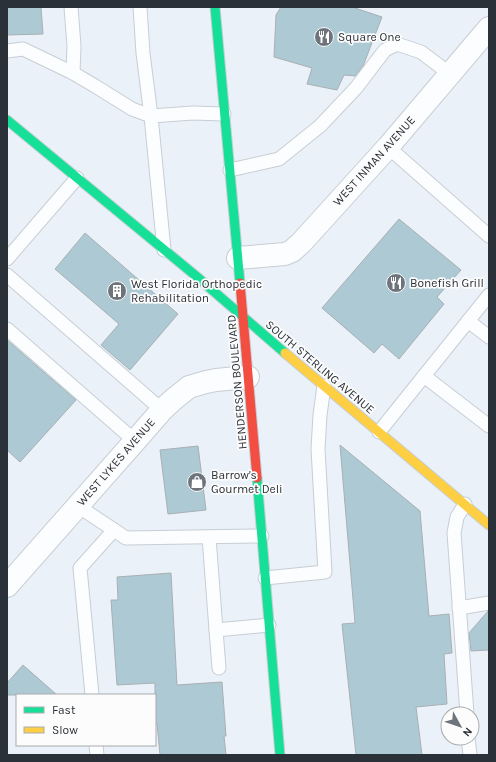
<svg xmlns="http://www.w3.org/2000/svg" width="496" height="762" font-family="Karla,sans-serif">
  <rect width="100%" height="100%" fill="#eaf1f8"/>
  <g fill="#adc9d3" stroke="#a8b0b4">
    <path d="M 7,7 L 41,7 L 43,34 L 7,35 Z"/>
    <path d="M 281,7 L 352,7 L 382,17 L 363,66 L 355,76 L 344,75 L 337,90 L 307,84 L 312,68 L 274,57 L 276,15 Z"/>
    <path d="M 399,219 L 461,270 L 437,297 L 444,304 L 399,359 L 382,344 L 374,353 L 322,308 Z"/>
    <path d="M 85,233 L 178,314 L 130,370 L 101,345 L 119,324 L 55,269 Z"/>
    <path d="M 7,340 L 76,400 L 20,462 L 7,450 Z"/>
    <path d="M 340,445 L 420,511 L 429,616 L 449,614 L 452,653 L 444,654 L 447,704 L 416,707 L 422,755 L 356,755 L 342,624 L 355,623 Z"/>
    <path d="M 198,446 L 206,510 L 168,514 L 160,450 Z"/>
    <path d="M 171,573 L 177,685 L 222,682 L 226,736 L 224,736 L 226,755 L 160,755 L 157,723 L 155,723 L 155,683 L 117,685 L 111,600 L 118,600 L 117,577 Z"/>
    <path d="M 488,611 L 489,611 L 489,650 L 471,651 L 469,633 Z"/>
    <path d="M 23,665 L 57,695 L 7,695 L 7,683 Z"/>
  </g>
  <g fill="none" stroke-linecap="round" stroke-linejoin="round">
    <defs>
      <g id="lane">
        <path d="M 71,7 L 74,46 L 73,73"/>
        <path d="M 7,51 L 23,49 L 73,73 L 95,86 L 132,109 L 151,116 L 143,53 L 140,7"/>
        <path d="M 388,147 L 489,236"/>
        <path d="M 230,170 L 279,159 L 320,126 L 356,88 L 385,50 L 397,44 L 421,52 L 450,74"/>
        <path d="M 164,250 L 151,116 L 193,113 L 224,114"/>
        <path d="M 7,259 L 77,178"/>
        <path d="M 7,275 L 162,410"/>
        <path d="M 468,321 L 489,337"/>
        <path d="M 7,329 L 135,441"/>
        <path d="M 424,376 L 489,426"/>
        <path d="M 379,432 L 489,295"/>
        <path d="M 465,504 L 457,517 L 454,533 L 467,714"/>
        <path d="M 78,506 L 126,538 L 262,536"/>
        <path d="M 209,537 L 216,630"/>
        <path d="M 265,578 L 325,572 L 318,449 L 320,415 L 324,386"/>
        <path d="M 459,608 L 489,603"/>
        <path d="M 219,668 L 216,630 L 269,625"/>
        <path d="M 92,695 L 80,568 L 114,530"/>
        <path d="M 468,738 L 470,755"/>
        <path d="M 96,745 L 97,755"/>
      </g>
      <g id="street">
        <path d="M 238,258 L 285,254 L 292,251 L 301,243 L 388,147 L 489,28"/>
        <path d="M 7,586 L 135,441 L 162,410 L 174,399 L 189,387 L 206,382 L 216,380 L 248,377"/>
      </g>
      <g id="fast">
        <path d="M 215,7 L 240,283"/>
        <path d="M 7,120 L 196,276 L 285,353"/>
        <path d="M 257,478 L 280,755"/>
      </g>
      <path id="slow" d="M 285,353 L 489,525"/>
      <path id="jam" d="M 240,283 L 257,478"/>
    </defs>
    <use href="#lane" stroke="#c7ced4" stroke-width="15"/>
    <use href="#street" stroke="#c7ced4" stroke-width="24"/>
    <use href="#fast" stroke="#c7ced4" stroke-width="11"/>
    <use href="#slow" stroke="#c7ced4" stroke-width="11"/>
    <use href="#jam" stroke="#c7ced4" stroke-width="11"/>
    <use href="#lane" stroke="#fcfdfe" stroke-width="13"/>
    <use href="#street" stroke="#fcfdfe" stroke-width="22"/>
    <use href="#fast" stroke="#16e098" stroke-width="9"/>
    <use href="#slow" stroke="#ffcf43" stroke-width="9"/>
    <use href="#jam" stroke="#f24e42" stroke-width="9"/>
  </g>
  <defs>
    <symbol id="restaurant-disc" viewBox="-11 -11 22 22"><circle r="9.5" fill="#6e747b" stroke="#fcfcfc"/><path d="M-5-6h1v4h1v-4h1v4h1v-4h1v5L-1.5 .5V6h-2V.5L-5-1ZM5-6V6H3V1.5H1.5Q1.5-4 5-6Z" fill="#fff"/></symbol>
    <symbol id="building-disc" viewBox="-11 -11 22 22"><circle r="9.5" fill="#6e747b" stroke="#fcfcfc"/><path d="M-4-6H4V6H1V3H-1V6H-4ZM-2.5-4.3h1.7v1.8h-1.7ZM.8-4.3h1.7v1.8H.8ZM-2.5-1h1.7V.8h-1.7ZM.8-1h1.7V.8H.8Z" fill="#fff"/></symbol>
    <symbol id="shop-disc" viewBox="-11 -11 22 22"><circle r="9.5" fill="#6e747b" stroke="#fcfcfc"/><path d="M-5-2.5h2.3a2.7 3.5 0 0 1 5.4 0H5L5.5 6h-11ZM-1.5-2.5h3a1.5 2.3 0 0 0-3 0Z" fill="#fff"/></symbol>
  </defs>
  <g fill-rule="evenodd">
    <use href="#restaurant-disc" x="313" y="26" width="22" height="22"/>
    <use href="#restaurant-disc" x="385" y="272" width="22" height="22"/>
    <use href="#building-disc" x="106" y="280" width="22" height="22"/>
    <use href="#shop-disc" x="186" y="471" width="22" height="22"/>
  </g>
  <g text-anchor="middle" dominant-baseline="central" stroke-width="3.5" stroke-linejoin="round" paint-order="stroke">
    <g font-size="12" fill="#2b3138" stroke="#fcfcfc" text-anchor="start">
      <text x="338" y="37">Square One</text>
      <text x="410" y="283">Bonefish Grill</text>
      <text x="131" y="284">West Florida Orthopedic<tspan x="131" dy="14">Rehabilitation</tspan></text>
      <text x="211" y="475">Barrow's<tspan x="211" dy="14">Gourmet Deli</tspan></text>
    </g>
    <g font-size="12" fill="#2b3138" stroke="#fcfcfc">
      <text transform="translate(374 161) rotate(-48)">WEST INMAN AVENUE</text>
      <text transform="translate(320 367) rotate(40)">SOUTH STERLING AVENUE</text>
      <text transform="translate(237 382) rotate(-95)">HENDERSON BOULEVARD</text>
      <text transform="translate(116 462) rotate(-49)">WEST LYKES AVENUE</text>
    </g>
  </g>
  <rect width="496" height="762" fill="none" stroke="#2b3138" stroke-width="16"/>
  <rect x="16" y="694" width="140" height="52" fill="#fcfcfc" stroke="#a8abae"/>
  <rect x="24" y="707" width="20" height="6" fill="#16e098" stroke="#a8abae"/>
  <text x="52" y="714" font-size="12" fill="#2b3138">Fast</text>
  <rect x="24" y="727" width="20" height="6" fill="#ffcf43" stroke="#a8abae"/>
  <text x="52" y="734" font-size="12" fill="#2b3138">Slow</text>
  <g transform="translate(460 726) rotate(130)"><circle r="19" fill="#fcfcfc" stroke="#a8abae"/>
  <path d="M0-3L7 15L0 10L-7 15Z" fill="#6e747b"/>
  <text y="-6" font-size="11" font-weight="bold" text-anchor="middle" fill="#2b3138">N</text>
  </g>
</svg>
